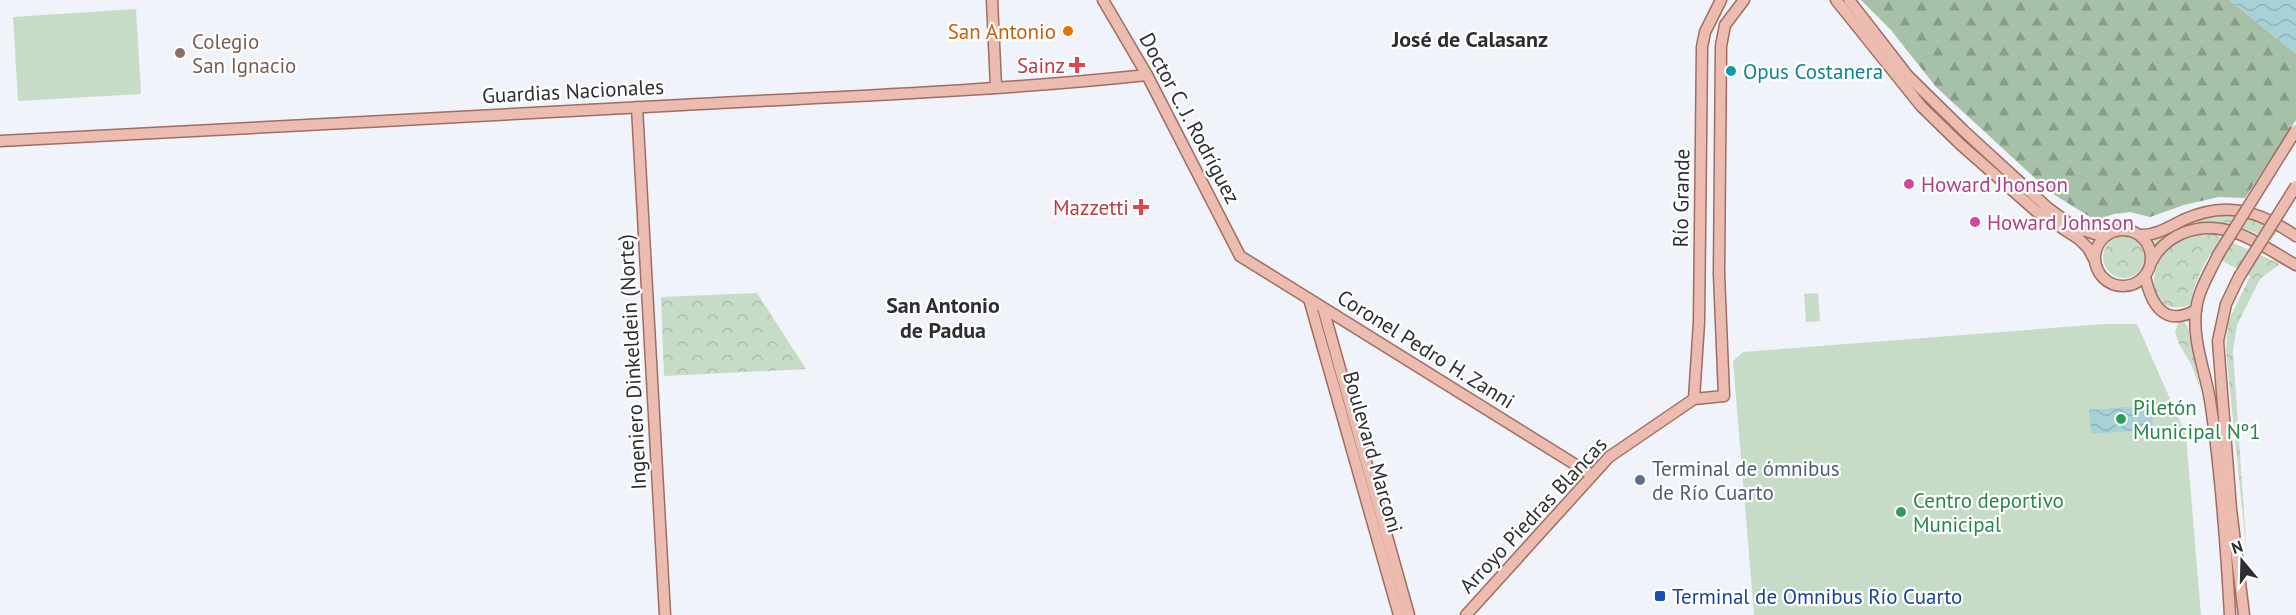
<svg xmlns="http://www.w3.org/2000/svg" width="2296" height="615" font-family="'PT Sans',sans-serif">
  <defs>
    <pattern id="forest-firs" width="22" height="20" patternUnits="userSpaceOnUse" patternTransform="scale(1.5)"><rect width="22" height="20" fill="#a7c1a8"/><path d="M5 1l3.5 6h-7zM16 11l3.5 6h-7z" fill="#889d89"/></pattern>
    <pattern id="park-crowns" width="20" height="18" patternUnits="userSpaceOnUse" patternTransform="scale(1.5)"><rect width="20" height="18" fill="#c7dcc7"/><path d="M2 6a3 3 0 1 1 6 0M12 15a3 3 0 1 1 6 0" fill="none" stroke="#abbdab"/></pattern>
    <pattern id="water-waves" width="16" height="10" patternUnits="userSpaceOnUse" patternTransform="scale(1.5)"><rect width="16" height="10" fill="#a6d1d5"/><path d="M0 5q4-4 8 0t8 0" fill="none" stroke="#8fb4b7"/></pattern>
  </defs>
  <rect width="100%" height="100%" fill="#f0f3fa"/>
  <path fill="url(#forest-firs)" d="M 1861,0 L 2230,0 L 2296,54 L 2296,120 L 2245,198 L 2219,197 L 2184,205 L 2150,217 L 2130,212 L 2114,214 L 2095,220 L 2050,192 L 1936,87 L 1891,30 Z"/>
  <g fill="url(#park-crowns)">
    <path d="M 2221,214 L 2259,220 L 2278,230 L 2271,240 C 2229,219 2196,216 2156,245 L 2152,238 L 2203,217 Z"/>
    <path d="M 2214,234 L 2280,264 L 2260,279 L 2237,325 L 2233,351 L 2247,557 L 2226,351 L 2228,322 L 2250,276 L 2210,254 C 2201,270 2193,286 2190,305 C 2139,320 2147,254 2182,239 C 2193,235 2203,235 2214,234 Z"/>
    <circle cx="2124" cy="257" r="21"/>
    <path d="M 757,293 L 806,369 L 664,376 L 661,297 Z"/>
    <path d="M 2184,322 L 2188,327 L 2200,388 L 2191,364 L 2179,344 L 2175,332 L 2178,323 Z"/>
  </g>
  <g fill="#c7dcc7">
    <path d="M 136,9 L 141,94 L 18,101 L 13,17 Z"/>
    <path d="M 1818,293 L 1820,321 L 1806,322 L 1804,294 Z"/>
    <path d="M 2104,324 L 2137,324 L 2186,435 L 2201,615 L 1754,615 L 1733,361 L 1743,352 Z"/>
  </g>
  <g fill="url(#water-waves)">
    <path d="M 2230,0 L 2296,0 L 2296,54 Z"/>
    <path d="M 2152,405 L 2153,429 L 2091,434 L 2089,410 Z"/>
  </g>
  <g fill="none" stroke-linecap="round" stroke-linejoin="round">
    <defs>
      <g id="major">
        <path d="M 992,0 L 996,87"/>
        <path d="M 1103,0 L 1147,75 L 1240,256 L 1592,475"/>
        <path d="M 1836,0 L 1921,106 L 1960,144 L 2036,211 L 2079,239 L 2088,248 L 2095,261"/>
        <path d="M 1849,0 L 1908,76 L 1964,131 L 2048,208 L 2074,227 L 2095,234 L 2107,235"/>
        <path d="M 637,107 L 665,615"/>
        <path d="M 0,141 C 221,131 442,117 663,106 C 824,97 987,92 1147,75"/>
        <circle cx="2123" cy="258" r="28"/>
        <path d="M 2140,235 C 2155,236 2169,227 2183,220 C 2226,200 2259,211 2296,236"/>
        <path d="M 2218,255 C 2210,272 2198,291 2196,310 C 2192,339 2205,371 2210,400 C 2221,471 2226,544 2230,615"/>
        <path d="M 2152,261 C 2159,247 2169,239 2183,233 C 2226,216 2260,245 2296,265"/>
        <path d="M 2145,276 C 2151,304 2164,328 2196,310"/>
        <path d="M 2239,277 L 2226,304 L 2218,341 L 2231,509 L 2244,615"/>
        <path d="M 1309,299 L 1399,615"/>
        <path d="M 1323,308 L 1409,615"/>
        <path d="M 1694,399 L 1699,322 L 1702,47 L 1705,32 L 1721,0"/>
        <path d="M 1466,615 L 1609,457 L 1694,399 L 1724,396 L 1719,274 L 1721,46 L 1725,25 L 1744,0"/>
      </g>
    </defs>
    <use href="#major" stroke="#a06d61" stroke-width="13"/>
    <use href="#major" stroke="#ecbcb0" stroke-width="10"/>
    <defs>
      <g id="major-bridge">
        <path d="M 2218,255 L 2296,130"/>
        <path d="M 2239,277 L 2296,186"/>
      </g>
    </defs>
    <use href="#major-bridge" stroke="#a06d61" stroke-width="13" stroke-linecap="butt"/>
    <use href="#major-bridge" stroke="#ecbcb0" stroke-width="10"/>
  </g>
  <circle fill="#e8710a" stroke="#fff" stroke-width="2" cx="1068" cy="31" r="6"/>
  <circle fill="#8d6e63" stroke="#fff" stroke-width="2" cx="180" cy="53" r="6"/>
  <g fill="#e0444e" stroke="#fff" stroke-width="2">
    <path d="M1074 56h6v6h6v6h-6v6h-6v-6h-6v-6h6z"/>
    <path d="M1138 198h6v6h6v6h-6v6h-6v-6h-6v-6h6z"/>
  </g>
  <circle fill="#0f9aa8" stroke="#fff" stroke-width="2" cx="1731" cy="71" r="6"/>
  <g fill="#d1479c" stroke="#fff" stroke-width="2">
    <circle cx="1909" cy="184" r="6"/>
    <circle cx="1975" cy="222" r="6"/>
  </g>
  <g fill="#2e9e5b" stroke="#fff" stroke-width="2">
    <circle cx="2121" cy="419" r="6"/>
    <circle cx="1901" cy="512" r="6"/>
  </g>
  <circle fill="#5c6f8a" stroke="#fff" stroke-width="2" cx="1640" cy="480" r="6"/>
  <rect fill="#1a4fb4" stroke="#fff" stroke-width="2" x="1654" y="590" width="12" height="12" rx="3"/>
  <g text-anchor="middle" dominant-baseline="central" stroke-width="4.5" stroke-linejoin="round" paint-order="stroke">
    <g font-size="21" fill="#c56008" stroke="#fff" text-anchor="end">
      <text x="1056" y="31">San Antonio</text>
    </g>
    <g font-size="21" fill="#785e54" stroke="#fff" text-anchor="start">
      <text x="192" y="41">Colegio<tspan x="192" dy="24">San Ignacio</tspan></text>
    </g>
    <g font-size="21" fill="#be3a42" stroke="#fff" text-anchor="end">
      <text x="1065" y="65">Sainz</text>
      <text x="1129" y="207">Mazzetti</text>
    </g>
    <g font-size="21" fill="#0d838f" stroke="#fff" text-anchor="start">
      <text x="1743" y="71">Opus Costanera</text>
    </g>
    <g font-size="21" fill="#2c2e30" stroke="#fff">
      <text transform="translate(573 91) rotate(-3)">Guardias Nacionales</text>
      <text transform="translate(1190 118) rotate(62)">Doctor C. J. Rodríguez</text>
      <text transform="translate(1681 198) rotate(-89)">Río Grande</text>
      <text transform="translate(1426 349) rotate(32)">Coronel Pedro H. Zanni</text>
      <text transform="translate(632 362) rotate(-93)">Ingeniero Dinkeldein (Norte)</text>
      <text transform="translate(1373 452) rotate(74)">Boulevard Marconi</text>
      <text transform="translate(1533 515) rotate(-47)">Arroyo Piedras Blancas</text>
    </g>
    <g font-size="21" fill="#b23c85" stroke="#fff" text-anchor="start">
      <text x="1921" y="184">Howard Jhonson</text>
      <text x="1987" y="222">Howard Johnson</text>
    </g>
    <g font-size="21" fill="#27864d" stroke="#fff" text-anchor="start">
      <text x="2133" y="407">Piletón<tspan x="2133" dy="24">Municipal Nº1</tspan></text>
      <text x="1913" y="500">Centro deportivo<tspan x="1913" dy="24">Municipal</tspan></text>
    </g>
    <g font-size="21" fill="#4e5e75" stroke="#fff" text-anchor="start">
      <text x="1652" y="468">Terminal de ómnibus<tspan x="1652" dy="24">de Río Cuarto</tspan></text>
    </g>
    <g font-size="21" fill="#164399" stroke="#fff" text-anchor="start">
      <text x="1672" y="596">Terminal de Omnibus Río Cuarto</text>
    </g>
    <g font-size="22" font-weight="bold" fill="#2c2e30" stroke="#fff">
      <text x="1470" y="39">José de Calasanz</text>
      <text x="943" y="305">San Antonio<tspan x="943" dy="25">de Padua</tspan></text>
    </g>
  </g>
  <g transform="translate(2242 561) rotate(341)" stroke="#ffffff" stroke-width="4.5" paint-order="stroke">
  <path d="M0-4.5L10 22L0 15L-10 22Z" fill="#2c2e30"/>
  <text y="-9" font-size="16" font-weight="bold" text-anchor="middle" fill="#2c2e30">N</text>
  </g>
</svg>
